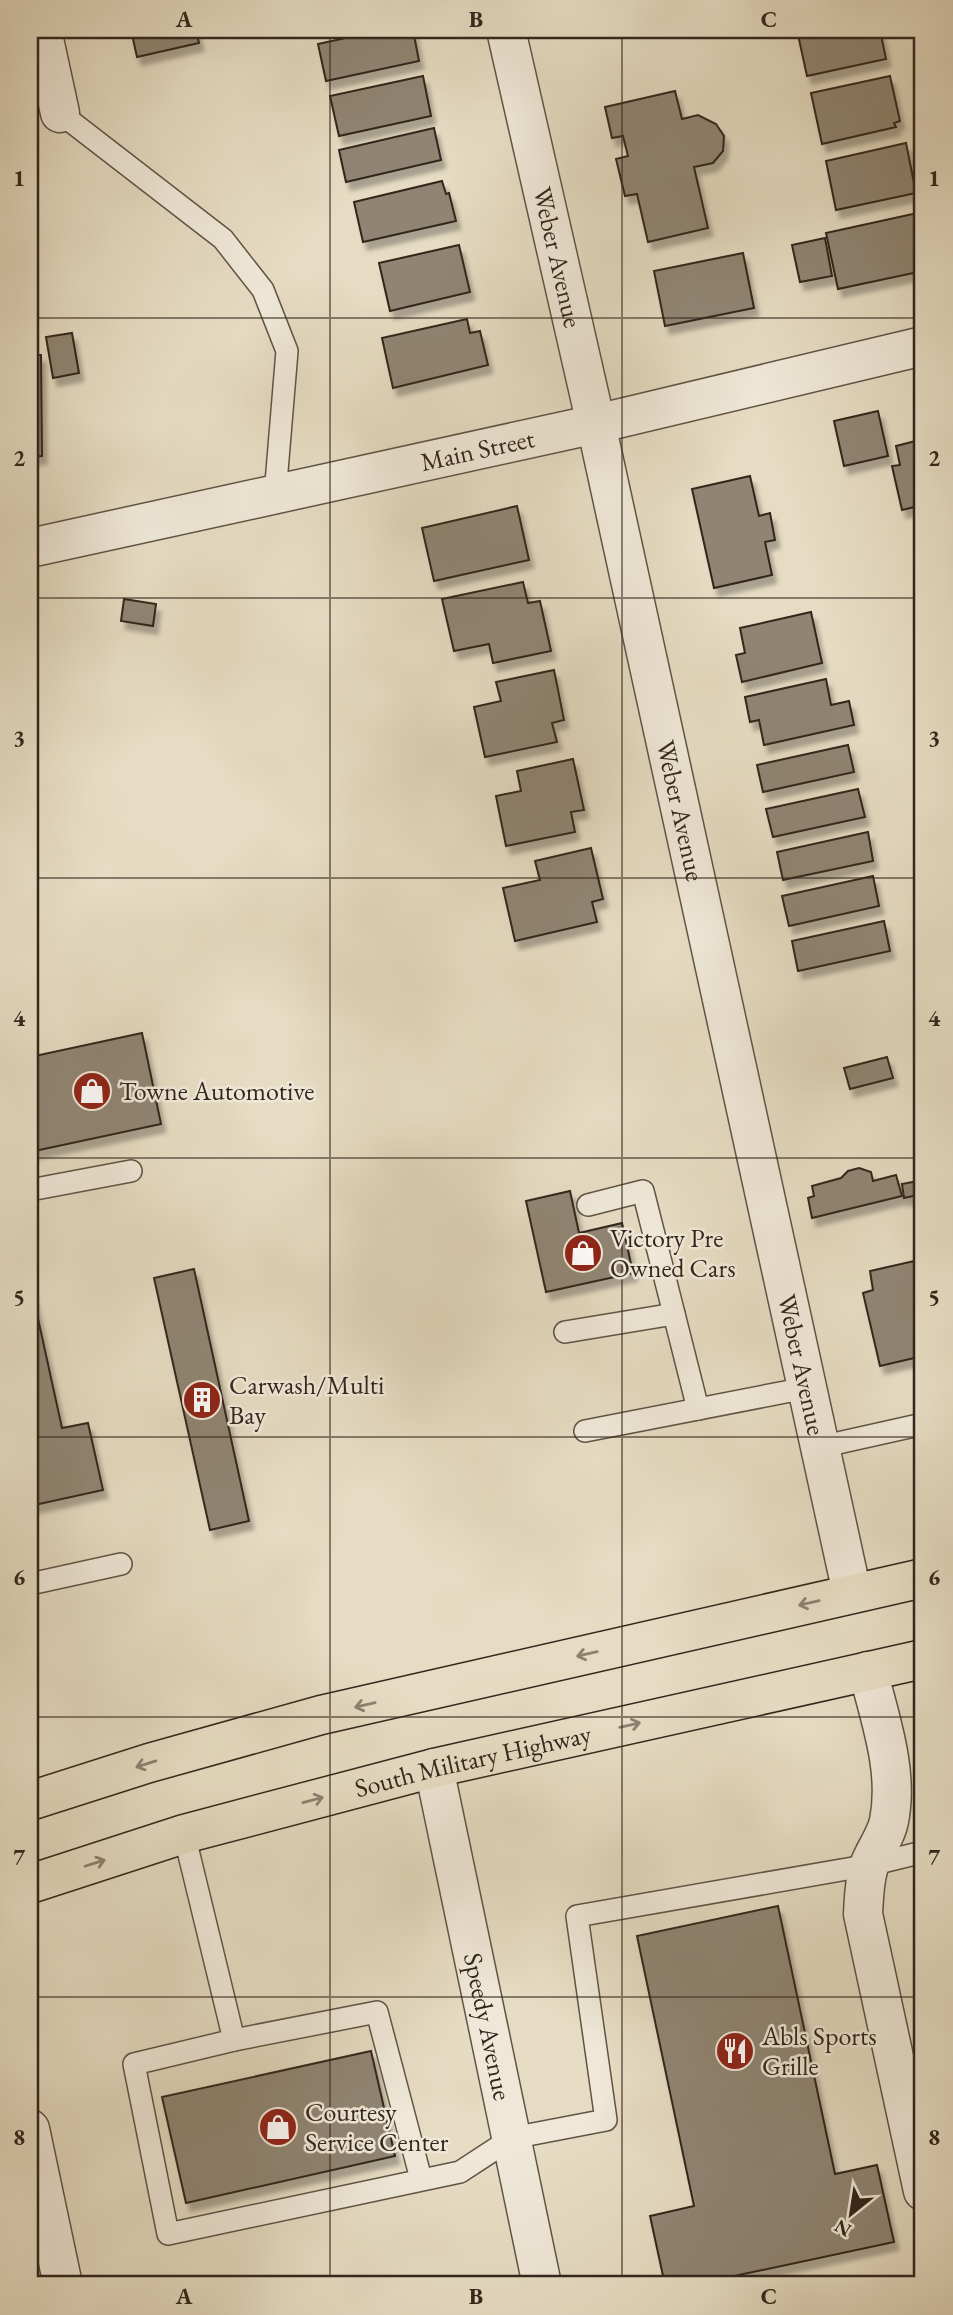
<svg xmlns="http://www.w3.org/2000/svg" width="953" height="2315" font-family="'EB Garamond',serif">
  <defs>
    <filter id="shadow"><feDropShadow dx="4.5" dy="8" stdDeviation="2" flood-color="#0004"/></filter>
  </defs>
  <rect width="100%" height="100%" fill="#e6dcc3"/>
  <filter id="stains"><feTurbulence type="fractalNoise" baseFrequency=".00286" numOctaves="4"/><feColorMatrix values="0 0 0 0 .2 0 0 0 0 .09 0 0 0 0 .02 0 0 0 .5 -.17"/></filter>
  <radialGradient id="worn" r=".72"><stop offset=".6" stop-color="#630" stop-opacity="0"/><stop offset="1" stop-color="#630" stop-opacity=".3"/></radialGradient>
  <g fill="#908573" stroke="#33261d" stroke-width="2" filter="url(#shadow)">
    <path d="M 131,30 L 196,30 L 199,43 L 137,57 Z"/>
    <path d="M 382,30 L 413,30 L 419,61 L 326,81 L 318,44 Z"/>
    <path d="M 797,30 L 880,30 L 886,59 L 807,76 Z"/>
    <path d="M 423,76 L 431,116 L 339,136 L 330,96 Z"/>
    <path d="M 890,76 L 900,121 L 894,123 L 896,127 L 822,144 L 811,93 Z"/>
    <path d="M 675,91 L 682,119 L 698,115 L 716,124 L 724,136 L 723,151 L 713,163 L 694,167 L 708,228 L 648,242 L 637,194 L 625,196 L 616,159 L 628,156 L 623,136 L 612,138 L 605,107 Z"/>
    <path d="M 434,128 L 441,160 L 346,182 L 339,150 Z"/>
    <path d="M 906,143 L 916,193 L 836,210 L 826,161 Z"/>
    <path d="M 442,181 L 446,194 L 449,193 L 456,221 L 363,242 L 354,202 Z"/>
    <path d="M 922,212 L 923,271 L 838,289 L 826,233 Z"/>
    <path d="M 825,238 L 832,276 L 800,282 L 792,245 Z"/>
    <path d="M 459,245 L 470,292 L 390,311 L 379,263 Z"/>
    <path d="M 743,253 L 754,308 L 665,326 L 654,271 Z"/>
    <path d="M 467,319 L 470,333 L 480,331 L 488,365 L 393,388 L 382,338 Z"/>
    <path d="M 72,333 L 79,373 L 53,378 L 46,337 Z"/>
    <path d="M 30,355 L 41,355 L 42,456 L 30,457 Z"/>
    <path d="M 878,411 L 888,456 L 844,466 L 834,421 Z"/>
    <path d="M 923,439 L 923,505 L 902,510 L 892,466 L 900,465 L 896,446 Z"/>
    <path d="M 750,476 L 759,516 L 770,513 L 775,540 L 765,542 L 772,575 L 714,588 L 692,489 Z"/>
    <path d="M 517,506 L 529,560 L 434,581 L 422,528 Z"/>
    <path d="M 523,582 L 528,603 L 540,601 L 551,651 L 493,663 L 489,644 L 454,651 L 442,599 Z"/>
    <path d="M 124,599 L 156,604 L 153,626 L 121,621 Z"/>
    <path d="M 811,612 L 822,663 L 742,682 L 736,655 L 745,653 L 740,628 Z"/>
    <path d="M 554,670 L 564,720 L 552,723 L 557,742 L 485,757 L 474,707 L 501,701 L 496,682 Z"/>
    <path d="M 826,679 L 831,705 L 849,701 L 854,725 L 764,745 L 759,720 L 750,722 L 745,697 Z"/>
    <path d="M 848,745 L 854,772 L 763,792 L 757,765 Z"/>
    <path d="M 573,759 L 584,810 L 571,812 L 575,832 L 506,846 L 496,796 L 521,791 L 517,771 Z"/>
    <path d="M 858,789 L 865,817 L 773,837 L 766,809 Z"/>
    <path d="M 868,832 L 873,861 L 783,880 L 777,852 Z"/>
    <path d="M 591,848 L 603,899 L 592,902 L 597,922 L 515,941 L 503,888 L 540,880 L 535,861 Z"/>
    <path d="M 873,876 L 879,906 L 789,926 L 782,896 Z"/>
    <path d="M 884,921 L 890,951 L 798,971 L 792,941 Z"/>
    <path d="M 142,1033 L 161,1124 L 30,1152 L 30,1057 Z"/>
    <path d="M 887,1057 L 893,1078 L 850,1089 L 844,1068 Z"/>
    <path d="M 859,1168 L 871,1172 L 873,1181 L 896,1175 L 902,1196 L 812,1218 L 808,1198 L 814,1196 L 812,1186 L 841,1178 L 848,1171 Z"/>
    <path d="M 923,1180 L 923,1194 L 904,1198 L 902,1184 Z"/>
    <path d="M 570,1191 L 579,1233 L 622,1223 L 633,1273 L 546,1292 L 526,1201 Z"/>
    <path d="M 923,1259 L 923,1356 L 880,1366 L 863,1293 L 873,1290 L 870,1271 Z"/>
    <path d="M 194,1269 L 249,1521 L 210,1530 L 154,1278 Z"/>
    <path d="M 30,1282 L 62,1428 L 88,1423 L 103,1490 L 30,1506 Z"/>
    <path d="M 778,1906 L 835,2174 L 877,2165 L 894,2242 L 692,2285 L 665,2285 L 650,2216 L 694,2206 L 637,1936 Z"/>
    <path d="M 371,2051 L 395,2156 L 186,2203 L 162,2097 Z"/>
  </g>
  <g fill="none" stroke-linecap="round" stroke-linejoin="round">
    <defs>
      <g id="service">
        <path d="M 60,113 L 223,239 L 263,290 L 287,351 L 275,495"/>
        <path d="M 30,1190 L 131,1171"/>
        <path d="M 588,1205 L 643,1191 L 698,1409"/>
        <path d="M 565,1332 L 674,1314"/>
        <path d="M 585,1431 L 806,1388"/>
        <path d="M 820,1447 L 923,1424"/>
        <path d="M 30,1584 L 121,1564"/>
        <path d="M 184,1834 L 234,2040 L 134,2064 L 168,2234 L 460,2172 L 512,2138 L 606,2120 L 577,1916 L 870,1865 L 923,1852"/>
        <path d="M 234,2040 L 377,2012 L 421,2179"/>
      </g>
      <g id="minor">
        <path d="M 42,30 L 60,113"/>
        <path id="s1" d="M 506,30 L 596,424 L 852,1593"/>
        <path id="s2" d="M 30,548 L 596,424 L 923,346"/>
        <path d="M 868,1671 C 880,1719 899,1771 889,1821 C 886,1837 874,1851 869,1866 C 864,1882 864,1897 863,1914 L 923,2191"/>
        <path id="s3" d="M 434,1768 L 542,2285"/>
        <path d="M 30,2129 L 63,2285"/>
      </g>
      <g id="primary">
        <path d="M 30,1801 L 149,1763 L 321,1715 L 923,1578"/>
        <path id="s4" d="M 30,1884 L 184,1834 L 434,1768 L 923,1659"/>
      </g>
    </defs>
    <use href="#service" stroke="#605446" stroke-width="24"/>
    <use href="#minor" stroke="#605446" stroke-width="41"/>
    <use href="#primary" stroke="#33261d" stroke-width="41"/>
    <use href="#service" stroke="#efe8d8" stroke-width="21"/>
    <use href="#minor" stroke="#efe8d8" stroke-width="38"/>
    <use href="#primary" stroke="#e6dcc3" stroke-width="38"/>
  </g>
  <defs><path id="oneway-shaft" d="M-6 0H5M1.5-3L5.5 0L1.5 3" fill="none" stroke-width="1.6" stroke-linecap="round" stroke-linejoin="round" transform="scale(1.75)"/></defs>
  <g stroke="#8c8170">
    <use href="#oneway-shaft" transform="translate(809 1603) rotate(167)"/>
    <use href="#oneway-shaft" transform="translate(587 1654) rotate(167)"/>
    <use href="#oneway-shaft" transform="translate(365 1705) rotate(167)"/>
    <use href="#oneway-shaft" transform="translate(630 1725) rotate(-13)"/>
    <use href="#oneway-shaft" transform="translate(146 1764) rotate(163)"/>
    <use href="#oneway-shaft" transform="translate(313 1800) rotate(-15)"/>
    <use href="#oneway-shaft" transform="translate(95 1863) rotate(-18)"/>
  </g>
  <path fill="none" stroke="#33261d" stroke-width="2" stroke-opacity="0.55" d="M 330,30 L 330,2285M 622,30 L 622,2285M 30,318 L 923,318M 30,598 L 923,598M 30,878 L 923,878M 30,1158 L 923,1158M 30,1437 L 923,1437M 30,1717 L 923,1717M 30,1997 L 923,1997"/>
  <defs>
    <symbol id="shop-disc" viewBox="-11 -11 22 22"><circle r="9.5" fill="#8f2418" stroke="#efe8d8"/><path d="M-5-2.5h2.3a2.7 3.5 0 0 1 5.4 0H5L5.5 6h-11ZM-1.5-2.5h3a1.5 2.3 0 0 0-3 0Z" fill="#fff"/></symbol>
    <symbol id="building-disc" viewBox="-11 -11 22 22"><circle r="9.5" fill="#8f2418" stroke="#efe8d8"/><path d="M-4-6H4V6H1V3H-1V6H-4ZM-2.5-4.3h1.7v1.8h-1.7ZM.8-4.3h1.7v1.8H.8ZM-2.5-1h1.7V.8h-1.7ZM.8-1h1.7V.8H.8Z" fill="#fff"/></symbol>
    <symbol id="restaurant-disc" viewBox="-11 -11 22 22"><circle r="9.5" fill="#8f2418" stroke="#efe8d8"/><path d="M-5-6h1v4h1v-4h1v4h1v-4h1v5L-1.5 .5V6h-2V.5L-5-1ZM5-6V6H3V1.5H1.5Q1.5-4 5-6Z" fill="#fff"/></symbol>
  </defs>
  <g fill-rule="evenodd">
    <use href="#shop-disc" x="70" y="1069" width="44" height="44"/>
    <use href="#shop-disc" x="561" y="1231" width="44" height="44"/>
    <use href="#building-disc" x="180" y="1378" width="44" height="44"/>
    <use href="#restaurant-disc" x="713" y="2029" width="44" height="44"/>
    <use href="#shop-disc" x="256" y="2105" width="44" height="44"/>
  </g>
  <g text-anchor="middle" dominant-baseline="central" stroke-width="5" stroke-linejoin="round" paint-order="stroke">
    <g font-size="26" fill="#33261d" stroke="#efe8d8">
      <text stroke="none"><textPath href="#s1" startOffset="233">Weber Avenue</textPath></text>
      <text stroke="none"><textPath href="#s2" startOffset="458">Main Street</textPath></text>
      <text stroke="none"><textPath href="#s1" startOffset="800">Weber Avenue</textPath></text>
      <text stroke="none"><textPath href="#s1" startOffset="1367">Weber Avenue</textPath></text>
      <text stroke="none"><textPath href="#s4" startOffset="460">South Military Highway</textPath></text>
      <text stroke="none"><textPath href="#s3" startOffset="264">Speedy Avenue</textPath></text>
    </g>
    <g font-size="26" fill="#33261d" stroke="#efe8d8" text-anchor="start">
      <text x="119" y="1091">Towne Automotive</text>
      <text x="610" y="1238">Victory Pre<tspan x="610" dy="30">Owned Cars</tspan></text>
      <text x="229" y="1385">Carwash/Multi<tspan x="229" dy="30">Bay</tspan></text>
      <text x="762" y="2036">Abls Sports<tspan x="762" dy="30">Grille</tspan></text>
      <text x="305" y="2112">Courtesy<tspan x="305" dy="30">Service Center</tspan></text>
    </g>
  </g>
  <rect width="953" height="2315" fill="none" stroke="#e6dcc3" stroke-width="77"/>
  <g transform="translate(851 2214) rotate(210)" stroke="#efe8d8" stroke-width="5" paint-order="stroke">
  <path d="M0-5L12 26L0 18L-12 26Z" fill="#33261d"/>
  <text y="-10" font-size="19" font-weight="bold" text-anchor="middle" fill="#33261d">N</text>
  </g>
  <rect x="38" y="38" width="876" height="2238" fill="none" stroke="#33261d" stroke-width="2.5"/>
  <g font-size="23" text-anchor="middle" font-weight="bold" fill="#33261d">
    <text x="184" y="27">A</text>
    <text x="476" y="27">B</text>
    <text x="769" y="27">C</text>
    <text x="19" y="186">1</text>
    <text x="934" y="186">1</text>
    <text x="19" y="466">2</text>
    <text x="934" y="466">2</text>
    <text x="19" y="746">3</text>
    <text x="934" y="746">3</text>
    <text x="19" y="1026">4</text>
    <text x="934" y="1026">4</text>
    <text x="19" y="1305">5</text>
    <text x="934" y="1305">5</text>
    <text x="19" y="1585">6</text>
    <text x="934" y="1585">6</text>
    <text x="19" y="1865">7</text>
    <text x="934" y="1865">7</text>
    <text x="19" y="2145">8</text>
    <text x="934" y="2145">8</text>
    <text x="184" y="2304">A</text>
    <text x="476" y="2304">B</text>
    <text x="769" y="2304">C</text>
  </g>
  <rect width="100%" height="100%" filter="url(#stains)"/>
  <rect width="100%" height="100%" fill="url(#worn)"/>
</svg>
